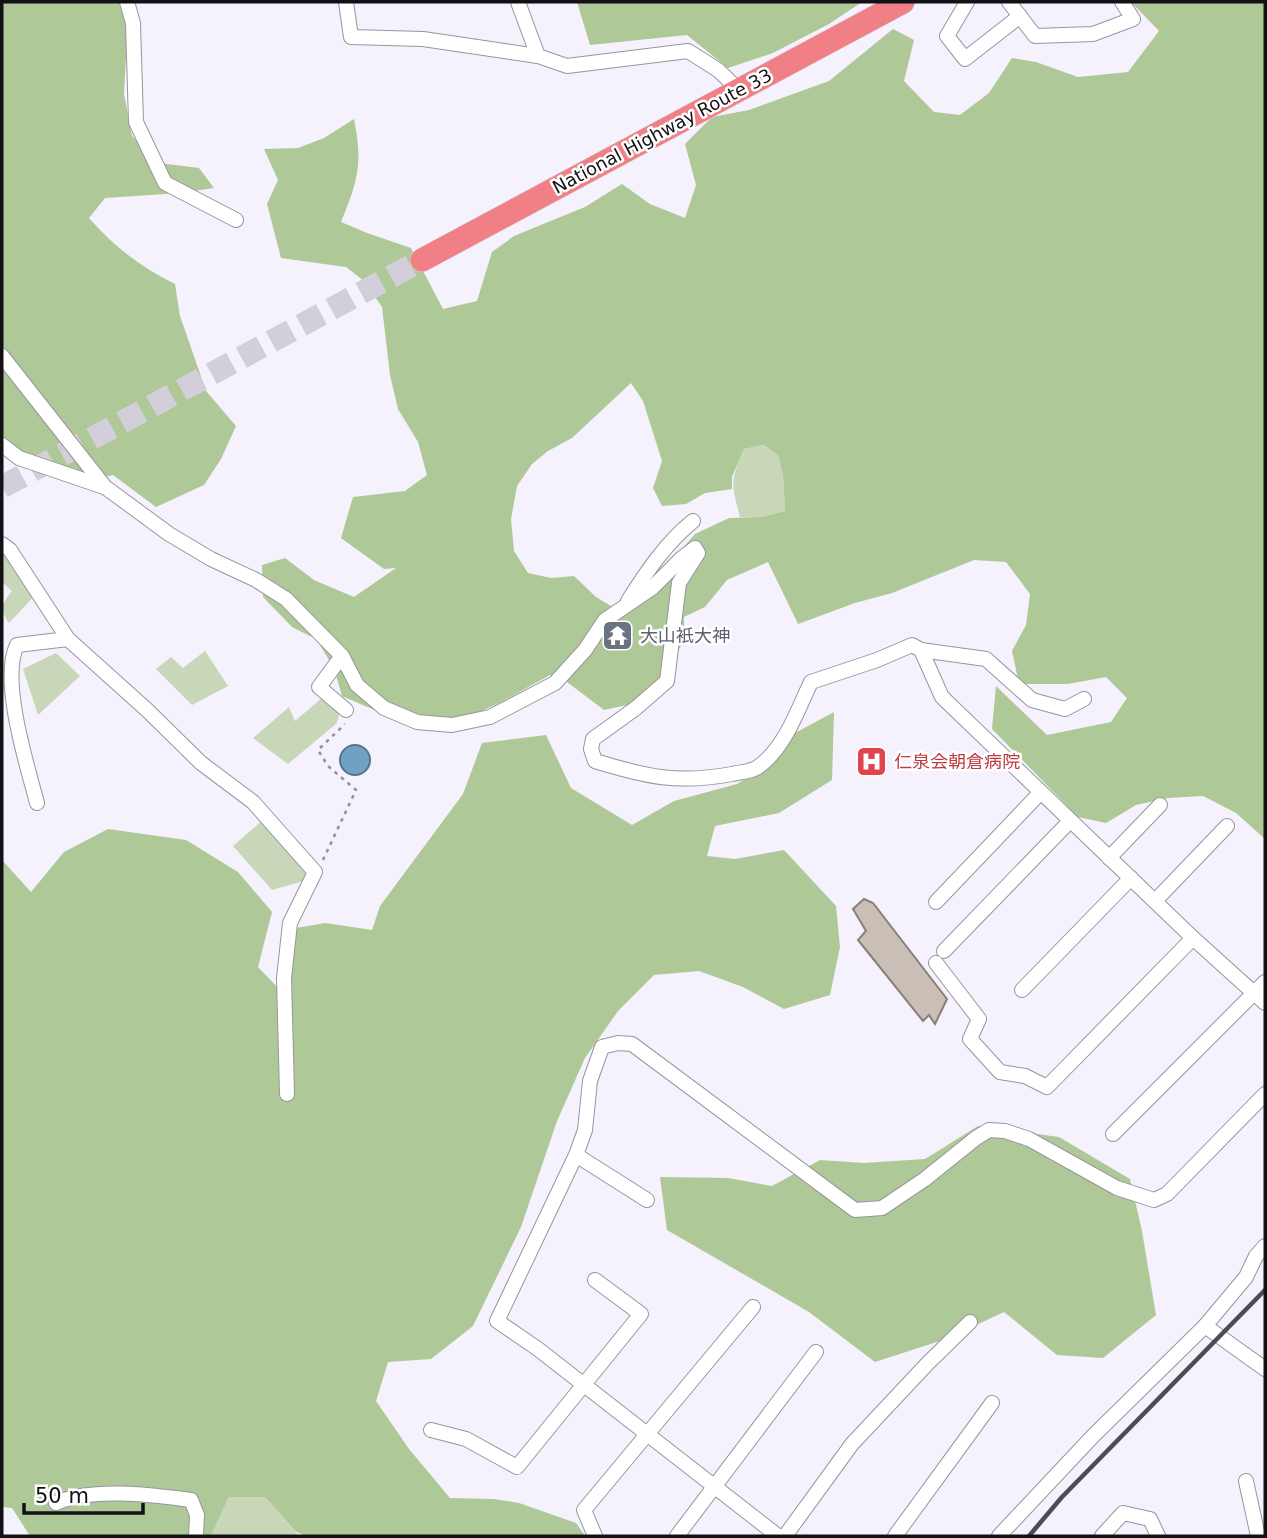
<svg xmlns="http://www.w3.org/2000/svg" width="1267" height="1538" font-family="'DejaVu Sans','Noto Sans JP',sans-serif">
  <rect width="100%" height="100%" fill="#f5f1fd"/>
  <g fill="#c7d7b8">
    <path d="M 764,445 L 778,455 L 783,476 L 785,511 L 761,517 L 740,517 C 731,482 730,482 744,449 Z"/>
    <path d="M 2,548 L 37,593 L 9,623 C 0,609 1,605 12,591 L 2,582 Z"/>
    <path d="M 205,651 L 228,686 L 192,705 L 156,669 L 171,657 L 183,668 Z"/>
    <path d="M 56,653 L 80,676 L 38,715 L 23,669 Z"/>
    <path d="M 322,698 L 339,714 L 337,723 L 288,764 L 253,738 L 289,707 L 295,721 Z"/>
    <path d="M 263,820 L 311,874 L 307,880 L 272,890 L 233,846 Z"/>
    <path d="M 229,1497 L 265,1497 L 299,1536 L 211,1536 Z"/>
  </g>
  <g fill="#afc897" fill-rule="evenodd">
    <path d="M 2,2 L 122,2 L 127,38 L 124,94 L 132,136 L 159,163 L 199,168 L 214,188 L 180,193 L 105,198 L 89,218 C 114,247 141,267 175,284 L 180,316 L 206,391 L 236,426 L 221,459 L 204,485 L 156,507 L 113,475 L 81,483 L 2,444 Z"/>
    <path d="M 577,2 L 862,2 L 829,24 L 773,53 L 728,68 L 687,35 L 590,45 Z"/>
    <path d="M 1131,2 L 1265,2 L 1265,839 L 1236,813 L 1203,796 L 1168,798 L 1136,805 L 1106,823 L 1078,817 L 992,729 L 996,686 L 1047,735 L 1111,722 L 1127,698 L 1106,677 L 1068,684 L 1019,684 L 1012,651 L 1026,625 L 1030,594 L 1006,562 L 974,560 L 892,593 L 855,603 L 798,624 L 768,562 L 727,580 L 705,607 L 684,617 L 684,640 L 664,678 L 632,704 L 604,710 L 567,682 L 550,675 L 501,702 L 458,722 L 409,725 L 342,696 L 334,668 L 316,639 L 292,627 L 263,597 L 262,565 L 285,558 L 314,580 L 354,597 L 396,568 L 384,569 L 341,538 L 353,497 L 405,491 L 427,475 L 418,442 L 398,409 L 390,375 L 382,307 L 364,281 L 346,267 L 281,258 L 267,204 L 278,180 L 264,149 L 298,148 L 324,138 L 354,119 C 363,164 358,180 341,222 L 367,233 L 411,248 L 443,309 L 477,301 L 492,252 L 514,236 L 585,207 L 622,184 L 650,204 L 685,218 L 696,185 L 685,144 L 712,117 L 749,110 L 829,81 L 893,29 L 914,40 L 904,81 L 934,112 L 960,115 L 989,93 L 1012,58 L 1036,62 L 1078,77 L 1128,72 L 1159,31 ZM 631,383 L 643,401 L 662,461 L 653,488 L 662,506 L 686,504 L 705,493 L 732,489 L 732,477 L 744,449 L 764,445 L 778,455 L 783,476 L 785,511 L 761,517 L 729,518 L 695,534 L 651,584 L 616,609 L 596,597 L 574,576 L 551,578 L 528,573 L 514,551 L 511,519 L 517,486 L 532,464 L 548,451 L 572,438 Z"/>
    <path d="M 834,712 L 832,780 L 779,813 L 715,826 L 707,856 L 735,859 L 784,850 L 836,906 L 840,947 L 830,995 L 784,1009 L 743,987 L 699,971 L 654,975 L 618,1011 L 585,1058 L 557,1121 L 521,1227 L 473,1326 L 431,1359 L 388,1362 L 376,1401 L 409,1449 L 450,1498 L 494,1499 L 519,1503 L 576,1523 L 585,1536 L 306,1536 L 296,1532 L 265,1497 L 229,1497 L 211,1536 L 30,1536 L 12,1508 L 2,1507 L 2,860 L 31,892 L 64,852 L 108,829 L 186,840 L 238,872 L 272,912 L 258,967 L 279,989 L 296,928 L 325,923 L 372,930 L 380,906 L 463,794 L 482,743 L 546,735 L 571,788 L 632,825 L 674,801 L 737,784 L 773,763 L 795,733 Z"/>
    <path d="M 978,1126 L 1059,1137 L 1130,1179 L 1142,1231 L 1156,1315 L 1103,1358 L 1057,1355 L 1004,1312 L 946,1339 L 875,1362 L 809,1312 L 667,1230 L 660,1177 L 728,1178 L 772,1186 L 820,1160 L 864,1163 L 925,1159 Z"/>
  </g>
  <circle fill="#70a1c2" stroke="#54768e" stroke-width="2" cx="355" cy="760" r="15"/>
  <path fill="#c9bfb7" stroke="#888078" stroke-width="2" d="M 864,899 L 873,903 L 947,999 L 935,1024 L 929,1015 L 923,1021 L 858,940 L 866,931 L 853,909 Z"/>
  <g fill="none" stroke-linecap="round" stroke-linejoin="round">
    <path stroke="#d3cfda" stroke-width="23" stroke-dasharray="23 11" stroke-linecap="butt" d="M 2,487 L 422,260"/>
    <defs>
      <g id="minor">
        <path d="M 127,2 L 133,23 L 136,122 L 165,183 L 236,220"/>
        <path d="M 346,2 L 351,37 L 423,39 L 538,56 L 567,66 L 688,51 L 718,70 L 739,90"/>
        <path d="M 518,2 L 538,56"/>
        <path d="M 967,2 L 947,36 L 965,59 L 1020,16"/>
        <path d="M 1009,2 L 1035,36 L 1093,34 L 1133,19 L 1122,2"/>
        <path d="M 2,356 L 105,487 L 169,534 L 211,559 L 256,580 L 286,599 L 342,656 L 357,685 L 384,708 L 417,722 L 452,725 L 490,717 L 555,683 L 585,650 L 605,620 L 652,588 L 682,558 L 695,548 L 698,553 L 679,583 L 667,681 L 636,708 L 593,739 L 591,749 L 595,761 C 647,777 678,784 732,774 C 740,772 751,772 758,767 C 785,748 797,711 811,682 L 877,660 L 912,645 L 921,650 L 942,697 L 1193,938 L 1265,1003"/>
        <path d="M 2,445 L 19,458 L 104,487"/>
        <path d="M 2,544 L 10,550 L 68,639 L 147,710 L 201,763 L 253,802 L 315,872 L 290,923 L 284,978 L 287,1094"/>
        <path d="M 628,601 C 647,571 666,543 693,521"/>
        <path d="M 921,650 L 986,659 L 1032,700 L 1065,709 L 1084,699"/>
        <path d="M 342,656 L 319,687 L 346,710"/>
        <path d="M 37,803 C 27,765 0,680 17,645 L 68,639"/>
        <path d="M 1109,858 L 1160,805"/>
        <path d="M 1155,901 L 1227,826"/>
        <path d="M 936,902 L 1040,793"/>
        <path d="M 944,951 L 1070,821"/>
        <path d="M 936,963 L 979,1019 L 970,1039 L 1000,1072 L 1025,1076 L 1047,1087 L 1193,938"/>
        <path d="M 1022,990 L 1131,878"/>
        <path d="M 1113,1134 L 1265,982"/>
        <path d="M 576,1155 L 647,1200"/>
        <path d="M 1205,1326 L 1246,1277 L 1256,1256 L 1265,1246"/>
        <path d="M 431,1430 L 466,1439 L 517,1467 L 641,1314 L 595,1280"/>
        <path d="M 1246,1481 L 1258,1536"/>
        <path d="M 56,1503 C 93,1487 152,1495 191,1500 L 197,1515 L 196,1536"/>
        <path d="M 595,1536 L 584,1510 L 753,1307"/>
        <path d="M 677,1536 L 816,1352"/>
        <path d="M 778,1536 L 538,1349 L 497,1321 L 576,1155 L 585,1130 L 590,1081 L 602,1047 L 618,1043 L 632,1044 L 855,1210 L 882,1208 L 925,1179 L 976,1138 L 989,1130 L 1005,1131 L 1029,1139 L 1117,1188 L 1154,1200 L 1167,1194 L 1265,1094"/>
        <path d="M 785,1536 L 852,1444 L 928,1363 L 970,1322"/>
        <path d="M 895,1536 L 992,1403"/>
        <path d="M 999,1536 L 1093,1436 L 1205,1326 L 1265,1369"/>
        <path d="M 1102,1536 L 1123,1513 L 1150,1519 L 1158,1536"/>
      </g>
      <path id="trunk" d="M 422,260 L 903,2"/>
    </defs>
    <use href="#minor" stroke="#98959f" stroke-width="16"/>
    <use href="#trunk" stroke="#d4d4d5" stroke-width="24"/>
    <path stroke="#928f98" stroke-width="2.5" stroke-dasharray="3.5 5" stroke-linecap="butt" d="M 323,860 L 356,790 L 328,766 L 318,750 L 345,724"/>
    <use href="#minor" stroke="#fff" stroke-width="14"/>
    <use href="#trunk" stroke="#f08086" stroke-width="23"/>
    <path stroke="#4e4c53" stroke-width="4.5" d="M 1029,1536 L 1062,1497 L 1265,1290"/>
  </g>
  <defs>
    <symbol id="temple-square" viewBox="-11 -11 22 22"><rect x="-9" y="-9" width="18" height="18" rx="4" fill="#6b7280" stroke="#fff"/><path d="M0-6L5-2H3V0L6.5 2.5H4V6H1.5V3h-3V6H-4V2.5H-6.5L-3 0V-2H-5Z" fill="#fff"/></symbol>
    <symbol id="hospital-square" viewBox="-11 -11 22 22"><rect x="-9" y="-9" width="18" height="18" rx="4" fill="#e0444e" stroke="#fff"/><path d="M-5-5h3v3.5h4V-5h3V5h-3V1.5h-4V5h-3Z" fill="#fff"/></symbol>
  </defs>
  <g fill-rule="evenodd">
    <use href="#temple-square" x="600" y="618" width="35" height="35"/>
    <use href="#hospital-square" x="854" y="744" width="35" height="35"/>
  </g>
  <g text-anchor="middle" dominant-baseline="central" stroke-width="5" stroke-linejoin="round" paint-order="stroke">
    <g font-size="18" fill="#121115" stroke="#fff">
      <text transform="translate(662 131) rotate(-28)">National Highway Route 33</text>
    </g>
    <g font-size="18" fill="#5b616d" stroke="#fff" text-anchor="start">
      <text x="640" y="635">大山衹大神</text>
    </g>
    <g font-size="18" fill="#be3a42" stroke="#fff" text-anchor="start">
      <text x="894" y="761">仁泉会朝倉病院</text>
    </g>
  </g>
  <rect width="1267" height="1538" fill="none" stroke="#121115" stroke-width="7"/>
  <path d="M24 1503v10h119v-10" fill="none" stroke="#121115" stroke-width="3.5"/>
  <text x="35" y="1503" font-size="21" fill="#121115" stroke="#ffffff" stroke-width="5" paint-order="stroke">50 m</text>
</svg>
